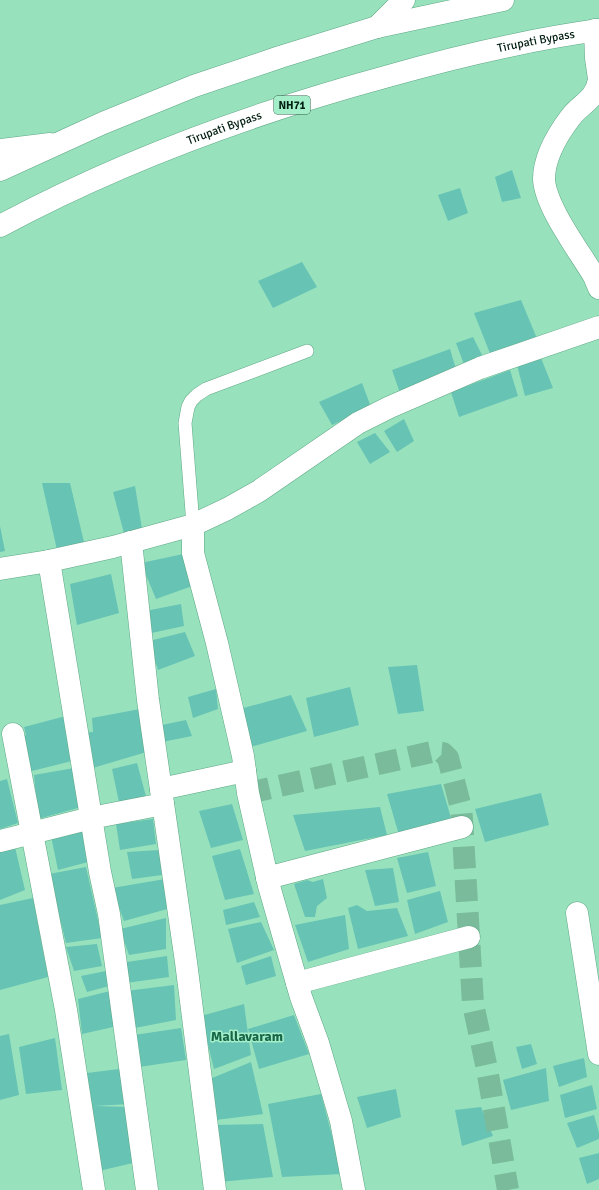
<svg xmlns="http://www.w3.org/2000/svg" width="599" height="1190" font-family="Signika,sans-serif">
  <rect width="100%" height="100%" fill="#97e2bd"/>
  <g fill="#67c3b4">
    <path d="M 512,170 L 521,198 L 502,202 L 495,177 Z"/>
    <path d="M 460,188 L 468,213 L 448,221 L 438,195 Z"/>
    <path d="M 302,262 L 317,287 L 273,308 L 258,281 Z"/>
    <path d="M 521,300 L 538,341 L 493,361 L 474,313 Z"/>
    <path d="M 473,337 L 485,361 L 465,367 L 456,343 Z"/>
    <path d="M 450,349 L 456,369 L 400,393 L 392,370 Z"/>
    <path d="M 541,358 L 553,388 L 525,396 L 517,365 Z"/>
    <path d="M 510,370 L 518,396 L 459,417 L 451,392 Z"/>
    <path d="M 362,383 L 371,407 L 332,425 L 319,402 Z"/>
    <path d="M 404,419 L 414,441 L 397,452 L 384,431 Z"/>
    <path d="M 375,433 L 390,452 L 370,464 L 357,442 Z"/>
    <path d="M 42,483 L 70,483 L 84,542 L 57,550 Z"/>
    <path d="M 135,486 L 143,535 L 125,537 L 113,492 Z"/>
    <path d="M 0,526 L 5,551 L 0,552 Z"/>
    <path d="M 188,553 L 198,584 L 156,599 L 141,563 Z"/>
    <path d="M 111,574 L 119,613 L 77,625 L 70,584 Z"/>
    <path d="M 181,604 L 184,626 L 147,634 L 140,612 Z"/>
    <path d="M 185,632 L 195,656 L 158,670 L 149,641 Z"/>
    <path d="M 417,665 L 424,711 L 398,714 L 388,667 Z"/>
    <path d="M 350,687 L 359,725 L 314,737 L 306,698 Z"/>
    <path d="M 216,689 L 218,709 L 193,718 L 188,697 Z"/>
    <path d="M 291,695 L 307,731 L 250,747 L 240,709 Z"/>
    <path d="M 140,709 L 150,751 L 86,770 L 81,733 L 93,732 L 92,718 Z"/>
    <path d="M 66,716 L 72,761 L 28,772 L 20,737 L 26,735 L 24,727 Z"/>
    <path d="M 186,720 L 192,736 L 162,742 L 162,725 Z"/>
    <path d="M 137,763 L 147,800 L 120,807 L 112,769 Z"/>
    <path d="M 74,768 L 85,806 L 38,819 L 34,775 Z"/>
    <path d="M 7,779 L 18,823 L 0,829 L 0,781 Z"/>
    <path d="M 441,784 L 451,818 L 399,835 L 387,794 Z"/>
    <path d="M 541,793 L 549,825 L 485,842 L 475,809 Z"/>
    <path d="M 232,804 L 243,840 L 211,848 L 199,811 Z"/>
    <path d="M 380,807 L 387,835 L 305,851 L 293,815 Z"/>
    <path d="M 153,819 L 156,844 L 120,850 L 116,824 Z"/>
    <path d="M 85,827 L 92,861 L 58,870 L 51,836 Z"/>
    <path d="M 15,847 L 25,890 L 0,900 L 0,851 Z"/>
    <path d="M 240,849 L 254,894 L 225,900 L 212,856 Z"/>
    <path d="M 159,850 L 162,875 L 132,879 L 127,852 Z"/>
    <path d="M 428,852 L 436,886 L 407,893 L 397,858 Z"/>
    <path d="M 86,867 L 102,938 L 66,943 L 49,874 Z"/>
    <path d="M 393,868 L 399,902 L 375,906 L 365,870 Z"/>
    <path d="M 165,879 L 171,908 L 124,921 L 112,888 Z"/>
    <path d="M 323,879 L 327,898 L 317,906 L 315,917 L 305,917 L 294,884 L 307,880 L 313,882 Z"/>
    <path d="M 440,891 L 448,922 L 415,934 L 407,900 Z"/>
    <path d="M 33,898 L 48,977 L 0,990 L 0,905 Z"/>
    <path d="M 254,902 L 260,917 L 226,925 L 223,910 Z"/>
    <path d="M 357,905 L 367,911 L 397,908 L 408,936 L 358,949 L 348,908 Z"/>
    <path d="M 345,915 L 349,949 L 308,962 L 295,925 Z"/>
    <path d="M 166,918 L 166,949 L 129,955 L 120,929 Z"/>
    <path d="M 261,922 L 274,950 L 237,963 L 228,929 Z"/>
    <path d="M 97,944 L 102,966 L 74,971 L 66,947 Z"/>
    <path d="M 167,956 L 169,977 L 126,983 L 127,962 Z"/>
    <path d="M 271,956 L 276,976 L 246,985 L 241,966 Z"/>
    <path d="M 106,971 L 109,986 L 87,992 L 81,976 Z"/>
    <path d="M 174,985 L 176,1020 L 130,1029 L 126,991 Z"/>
    <path d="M 114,990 L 122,1025 L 82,1034 L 78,999 Z"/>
    <path d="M 244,1004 L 251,1055 L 214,1069 L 201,1016 Z"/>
    <path d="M 294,1015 L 309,1054 L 259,1069 L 248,1029 Z"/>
    <path d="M 181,1028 L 186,1060 L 139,1067 L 134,1035 Z"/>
    <path d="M 9,1034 L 19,1095 L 0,1100 L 0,1036 Z"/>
    <path d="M 55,1038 L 62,1090 L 26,1094 L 19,1047 Z"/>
    <path d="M 531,1044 L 537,1064 L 522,1069 L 516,1047 Z"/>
    <path d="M 584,1058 L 587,1077 L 559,1087 L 553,1066 Z"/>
    <path d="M 251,1062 L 263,1114 L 216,1120 L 205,1081 Z"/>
    <path d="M 127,1068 L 129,1104 L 94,1106 L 131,1107 L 137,1162 L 99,1171 L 87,1111 L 92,1106 L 87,1073 Z"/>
    <path d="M 546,1068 L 549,1101 L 511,1110 L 503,1080 Z"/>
    <path d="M 592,1085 L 597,1109 L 565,1118 L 560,1095 Z"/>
    <path d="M 396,1089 L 401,1117 L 367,1128 L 357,1097 Z"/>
    <path d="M 321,1094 L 342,1174 L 282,1177 L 268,1104 Z"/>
    <path d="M 481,1107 L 493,1136 L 462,1146 L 455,1110 Z"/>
    <path d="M 594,1115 L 599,1133 L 599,1139 L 577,1148 L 567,1123 Z"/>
    <path d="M 263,1124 L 273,1177 L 220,1182 L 211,1125 Z"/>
    <path d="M 599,1153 L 599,1179 L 587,1184 L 579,1158 Z"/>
  </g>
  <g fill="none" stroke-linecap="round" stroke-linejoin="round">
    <path stroke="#79bb9b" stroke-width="22" stroke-dasharray="22 11" stroke-linecap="butt" d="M 248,793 L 432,752 L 443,753 L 448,758 L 461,808 L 462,819 L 473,1004 L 487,1069 L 508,1190"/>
    <defs>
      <path id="lane" d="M 193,525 L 185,423 L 188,407 L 191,401 L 197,395 L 206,389 L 307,351"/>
      <g id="street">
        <path d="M 377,27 L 404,0"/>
        <path d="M 595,30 L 596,58 L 599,79"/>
        <path d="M 599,80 C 595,101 581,103 570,118 C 558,134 544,158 544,179 C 545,206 579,251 594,276 L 599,288"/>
        <path d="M 193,525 L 193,553 L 217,643 L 243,756 L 248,793 L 269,886 L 301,997 L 318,1043 L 341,1121 L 354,1190"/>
        <path d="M 131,542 L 148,700 L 186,962 L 215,1190"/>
        <path d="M 49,561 L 100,872 L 109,914 L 147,1190"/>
        <path d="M 0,569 L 49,561 L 113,547 L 193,525 L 227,509 L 259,491 L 358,423 L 390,407 L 480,368 L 599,327"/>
        <path d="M 13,734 L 66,1010 L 94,1190"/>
        <path d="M 161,789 L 245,771"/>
        <path d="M 0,841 L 91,818 L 163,804"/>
        <path d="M 267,878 L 462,827"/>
        <path d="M 577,913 L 599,1054"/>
        <path d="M 297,983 L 469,937"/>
      </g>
      <path id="secondary" d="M 0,150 L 50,144"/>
      <g id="highway">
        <path d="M 0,170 L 103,123 L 194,86 L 280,57 L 377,27 L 503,0"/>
        <path id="s1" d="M 0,226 C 121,161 253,113 385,77 C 455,57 527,40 599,30"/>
      </g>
    </defs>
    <use href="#lane" stroke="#5ea784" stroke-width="14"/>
    <use href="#street" stroke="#5ea784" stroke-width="23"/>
    <use href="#secondary" stroke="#5ea784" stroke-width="23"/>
    <use href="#highway" stroke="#5ea784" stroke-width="23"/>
    <use href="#lane" stroke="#fff" stroke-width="13"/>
    <use href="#street" stroke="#fff" stroke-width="22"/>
    <use href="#secondary" stroke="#fff" stroke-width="22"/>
    <use href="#highway" stroke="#fff" stroke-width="22"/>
  </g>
  <g text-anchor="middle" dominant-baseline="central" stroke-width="3" stroke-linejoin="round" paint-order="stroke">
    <rect fill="#a4efc9" stroke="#315d48" stroke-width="1" x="274" y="96" width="36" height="18" rx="3"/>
    <g font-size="11" font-weight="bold" fill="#001e11">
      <text x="292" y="105">NH71</text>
    </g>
    <g font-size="12" fill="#001e11" stroke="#a4efc9">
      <text stroke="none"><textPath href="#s1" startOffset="569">Tirupati Bypass</textPath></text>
      <text stroke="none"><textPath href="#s1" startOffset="245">Tirupati Bypass</textPath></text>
    </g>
    <g font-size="14" font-weight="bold" fill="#176647" stroke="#a4efc9">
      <text x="247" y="1036">Mallavaram</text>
    </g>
  </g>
</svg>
